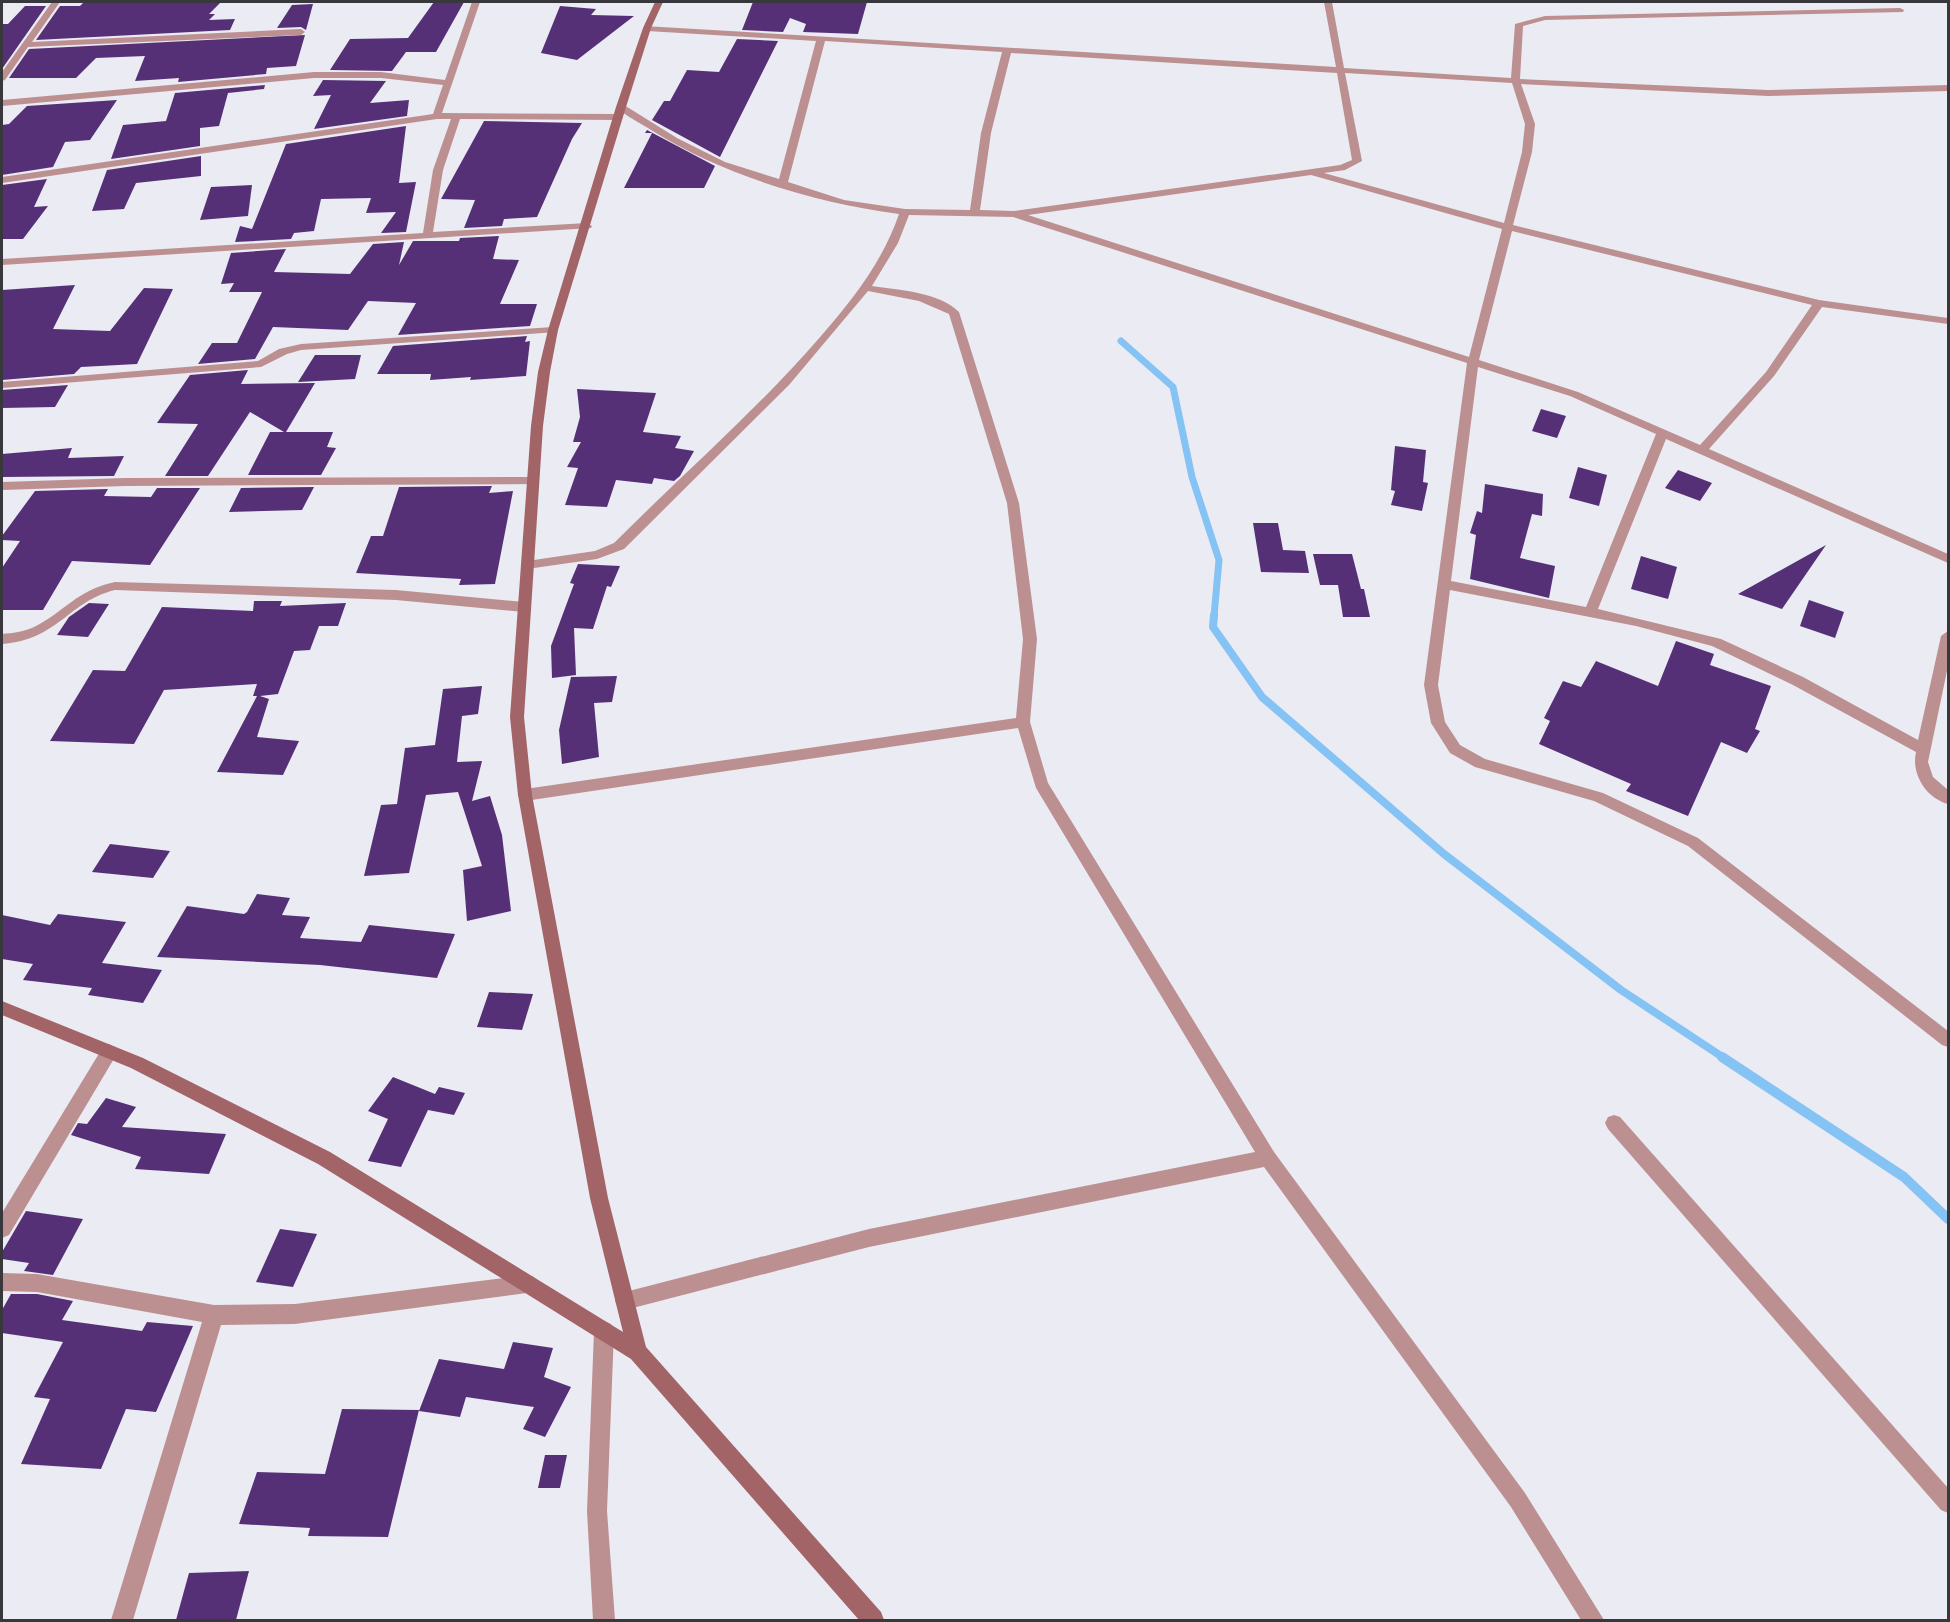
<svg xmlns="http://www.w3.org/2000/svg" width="1950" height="1622" font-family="'Asap Condensed',sans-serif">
  <rect width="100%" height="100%" fill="#ebebf4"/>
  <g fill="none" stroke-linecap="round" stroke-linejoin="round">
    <path stroke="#85c3f4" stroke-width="7" d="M 1121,341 L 1173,387 L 1192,477 L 1219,560 L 1214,616"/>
    <path stroke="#85c3f4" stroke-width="8" d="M 1214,615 L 1213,627 L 1262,697 L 1444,854 L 1621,990 L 1724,1058"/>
    <path stroke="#85c3f4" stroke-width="10" d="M 1722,1057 L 1904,1177 L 1948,1219"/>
  </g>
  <g fill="#563077">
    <path d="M 84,2 L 221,2 L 209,14 L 215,14 L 209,20 L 235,19 L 230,30 L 36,40 L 60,6 L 80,6 Z"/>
    <path d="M 434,2 L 464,2 L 436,52 L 406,52 L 392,71 L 330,70 L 350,39 L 408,38 Z"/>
    <path d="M 753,2 L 867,2 L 858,34 L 803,32 L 806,24 L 790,18 L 783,32 L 742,30 Z"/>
    <path d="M 313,4 L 306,30 L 301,27 L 277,28 L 292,5 Z"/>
    <path d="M 25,6 L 46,6 L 2,69 L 2,24 L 8,24 Z"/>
    <path d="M 560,6 L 596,9 L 591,15 L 634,16 L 577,60 L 541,53 Z"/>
    <path d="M 305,35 L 296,66 L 267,68 L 266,74 L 178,82 L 179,78 L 135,81 L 145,56 L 96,58 L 76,78 L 9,78 L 29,49 Z"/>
    <path d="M 737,39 L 778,41 L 720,157 L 652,120 L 664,101 L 670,101 L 687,70 L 719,72 Z"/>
    <path d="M 323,80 L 386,81 L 370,103 L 409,100 L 407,116 L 314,129 L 331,95 L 313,96 Z"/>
    <path d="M 265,85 L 264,89 L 228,93 L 219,126 L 200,128 L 200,146 L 111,159 L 123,125 L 166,121 L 175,93 Z"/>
    <path d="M 117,100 L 90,140 L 65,142 L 53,167 L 2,175 L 2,125 L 9,124 L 27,106 Z"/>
    <path d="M 484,121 L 582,123 L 572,139 L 537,217 L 504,219 L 502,226 L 464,228 L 475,200 L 441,199 Z"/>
    <path d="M 406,126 L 399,183 L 416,182 L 406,232 L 381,233 L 396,212 L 366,213 L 371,198 L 321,199 L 314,231 L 294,233 L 291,239 L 235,242 L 240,226 L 252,229 L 286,144 Z"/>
    <path d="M 647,130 L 715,166 L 704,188 L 624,188 L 652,133 L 645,133 Z"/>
    <path d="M 201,156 L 201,176 L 136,183 L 124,209 L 92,211 L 107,170 Z"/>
    <path d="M 47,179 L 34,207 L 48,206 L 23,239 L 2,239 L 2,185 Z"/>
    <path d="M 252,185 L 248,216 L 200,220 L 211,187 Z"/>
    <path d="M 499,236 L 493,259 L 519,260 L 500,304 L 537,304 L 530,326 L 398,335 L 416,303 L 368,301 L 348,330 L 273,327 L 255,359 L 198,364 L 212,343 L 237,343 L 262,292 L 229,292 L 234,283 L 221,284 L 231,253 L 286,249 L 274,272 L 350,274 L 373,244 L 404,242 L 399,265 L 413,241 L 459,241 L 460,238 Z"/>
    <path d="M 75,285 L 53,329 L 110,331 L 144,288 L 173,289 L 137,364 L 81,367 L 74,374 L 2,380 L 2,290 Z"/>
    <path d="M 527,336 L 525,342 L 530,341 L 526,376 L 470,380 L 471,377 L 430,380 L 431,374 L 377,374 L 393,346 Z"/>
    <path d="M 315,355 L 361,355 L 355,379 L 298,382 Z"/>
    <path d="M 248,370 L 241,384 L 315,383 L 286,432 L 333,432 L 327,447 L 336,448 L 321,475 L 248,475 L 270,432 L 284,432 L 250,412 L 208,476 L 165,476 L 198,424 L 157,423 L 190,375 Z"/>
    <path d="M 68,385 L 55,407 L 2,408 L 2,390 Z"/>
    <path d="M 577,389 L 656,393 L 643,432 L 681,436 L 675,448 L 694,451 L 680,476 L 674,481 L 654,478 L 652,484 L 616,480 L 607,507 L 565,505 L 578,468 L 567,467 L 581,442 L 573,442 L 580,417 Z"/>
    <path d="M 1541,409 L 1566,416 L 1557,438 L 1532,431 Z"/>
    <path d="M 1395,446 L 1426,450 L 1423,482 L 1428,483 L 1422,511 L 1391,505 L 1395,491 L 1391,490 Z"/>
    <path d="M 72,448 L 68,458 L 124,456 L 114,476 L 2,477 L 2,454 Z"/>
    <path d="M 1578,467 L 1607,475 L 1599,506 L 1569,498 Z"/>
    <path d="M 1678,470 L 1712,483 L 1700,501 L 1665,488 Z"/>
    <path d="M 1485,484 L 1543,494 L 1542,516 L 1532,514 L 1520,558 L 1555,566 L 1549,598 L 1470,579 L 1476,535 L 1470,533 L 1477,511 L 1482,513 Z"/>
    <path d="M 492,486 L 489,493 L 513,491 L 495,584 L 459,585 L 461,579 L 356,573 L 371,536 L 383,536 L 399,487 Z"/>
    <path d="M 314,487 L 302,510 L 229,512 L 241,488 Z"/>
    <path d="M 157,488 L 200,488 L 150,565 L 72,561 L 43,610 L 2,610 L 2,568 L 20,541 L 2,540 L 2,536 L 35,491 L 108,489 L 104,496 L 151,497 Z"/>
    <path d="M 1253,523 L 1278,523 L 1283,550 L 1305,551 L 1309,573 L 1261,572 Z"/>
    <path d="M 1826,545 L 1782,609 L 1738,594 Z"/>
    <path d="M 1313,554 L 1352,554 L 1361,589 L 1364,589 L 1370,617 L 1343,617 L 1338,585 L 1320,585 Z"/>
    <path d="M 1641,556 L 1677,567 L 1668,599 L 1631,589 Z"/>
    <path d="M 578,564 L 620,566 L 611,587 L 607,586 L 593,629 L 574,628 L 576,675 L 552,678 L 551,646 L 574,584 L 570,583 Z"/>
    <path d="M 1809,600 L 1844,612 L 1835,638 L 1800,626 Z"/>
    <path d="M 254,601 L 282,601 L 280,606 L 346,603 L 338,626 L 319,626 L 310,650 L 294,651 L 278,694 L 260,696 L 269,699 L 257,737 L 299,741 L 283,775 L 217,772 L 257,696 L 253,696 L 257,684 L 164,690 L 134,744 L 50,741 L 93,670 L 125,671 L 162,607 L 253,611 Z"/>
    <path d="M 89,603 L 109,604 L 88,637 L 57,635 L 69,617 Z"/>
    <path d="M 1676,641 L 1714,654 L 1710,665 L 1771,686 L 1755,729 L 1760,731 L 1747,753 L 1721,742 L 1688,816 L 1626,791 L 1631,784 L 1539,744 L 1550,721 L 1544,718 L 1563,681 L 1581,687 L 1596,661 L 1658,686 Z"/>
    <path d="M 617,676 L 612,702 L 594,703 L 599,757 L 562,764 L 559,730 L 571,677 Z"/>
    <path d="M 482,686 L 478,714 L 462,716 L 457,762 L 482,761 L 472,801 L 490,796 L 502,835 L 511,911 L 467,921 L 463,870 L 482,866 L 458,792 L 426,795 L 409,873 L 364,876 L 381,805 L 397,804 L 405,748 L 435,745 L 443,689 Z"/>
    <path d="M 110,844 L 170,851 L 153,878 L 92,872 Z"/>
    <path d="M 257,894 L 290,898 L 282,915 L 310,917 L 300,938 L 361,942 L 369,925 L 455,934 L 437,978 L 320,965 L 157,957 L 187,906 L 244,914 L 247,912 Z"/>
    <path d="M 58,914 L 126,922 L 102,963 L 162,970 L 143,1003 L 88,995 L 92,988 L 23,980 L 33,964 L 2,959 L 2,915 L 50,925 Z"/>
    <path d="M 489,992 L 533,994 L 522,1030 L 477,1027 Z"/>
    <path d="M 393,1077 L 435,1094 L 439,1087 L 465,1093 L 454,1115 L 428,1110 L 401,1167 L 368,1161 L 388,1119 L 368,1111 Z"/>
    <path d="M 106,1098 L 136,1107 L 122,1127 L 226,1134 L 209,1174 L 135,1169 L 141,1157 L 71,1135 L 78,1123 L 87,1124 Z"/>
    <path d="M 26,1211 L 83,1219 L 53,1275 L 24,1271 L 29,1263 L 2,1259 L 2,1252 Z"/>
    <path d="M 280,1229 L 317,1234 L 293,1287 L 256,1282 Z"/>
    <path d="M 11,1294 L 37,1294 L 73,1301 L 62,1320 L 142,1331 L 147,1322 L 193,1326 L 156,1412 L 126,1409 L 101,1469 L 21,1464 L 50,1399 L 34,1397 L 63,1342 L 2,1333 L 2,1310 Z"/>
    <path d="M 513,1342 L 553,1348 L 544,1377 L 571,1387 L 545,1437 L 523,1429 L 534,1407 L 466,1397 L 460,1417 L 419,1411 L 439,1359 L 504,1369 Z"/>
    <path d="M 342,1409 L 419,1410 L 388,1537 L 308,1536 L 310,1528 L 239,1524 L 257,1472 L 325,1474 Z"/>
    <path d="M 545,1455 L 567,1455 L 560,1488 L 538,1488 Z"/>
    <path d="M 249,1571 L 236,1620 L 176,1620 L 189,1573 Z"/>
  </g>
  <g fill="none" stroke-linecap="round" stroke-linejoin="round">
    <g fill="#bc9091" fill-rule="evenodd">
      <path d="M 52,2 L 60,2 L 32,42 L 301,29 L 305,32 L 301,35 L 28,47 L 5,80 L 2,81 L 2,72 Z"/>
      <path d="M 472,2 L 480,2 L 442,113 L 618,114 L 623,117 L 618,120 L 460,119 L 443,170 L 433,232 L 587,223 L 592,226 L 591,228 L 2,265 L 2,259 L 423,233 L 433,170 L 451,119 L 437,119 L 2,183 L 2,177 L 433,114 L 443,85 L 381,78 L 314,78 L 2,106 L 2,100 L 314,72 L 381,72 L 445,80 Z"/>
      <path d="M 1324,2 L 1332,2 L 1344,68 L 1511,78 L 1515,24 L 1545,16 L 1900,8 L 1904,10 L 1903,12 L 1545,20 L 1523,26 L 1520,79 L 1768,90 L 1948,85 L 1948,91 L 1768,96 L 1521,84 L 1535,124 L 1532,152 L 1513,225 L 1819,300 L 1948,318 L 1948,324 L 1822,307 L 1774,376 L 1709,449 L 1948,554 L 1948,563 L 1666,439 L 1598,609 L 1721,639 L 1803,677 L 1918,740 L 1941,636 L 1948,631 L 1948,666 L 1928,762 L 1933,777 L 1948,790 L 1948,804 C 1926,798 1911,774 1916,752 L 1793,685 L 1712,646 L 1636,626 L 1450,590 L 1438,685 L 1445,722 L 1460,745 L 1485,759 L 1603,793 L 1698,838 L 1948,1031 L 1948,1047 L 1942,1045 L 1688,846 L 1594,801 L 1475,767 L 1450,753 L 1431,723 L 1424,685 L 1467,363 L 1013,217 L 909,215 L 898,243 L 872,286 C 899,290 939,292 959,312 L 1019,503 L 1037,639 L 1030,722 L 1048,783 L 1274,1152 L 1525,1493 L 1604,1620 L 1581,1620 L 1511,1507 L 1264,1167 L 869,1247 L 625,1310 L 618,1308 L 615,1301 L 618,1294 L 625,1292 L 869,1229 L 1255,1152 L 1036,788 L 1018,728 L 525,801 L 520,799 L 518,795 L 520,791 L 525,789 L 1016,718 L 1023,639 L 1007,503 L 949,314 L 919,301 L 868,291 L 789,385 L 624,549 L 597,559 L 527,569 L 521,565 L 527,561 L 595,551 L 614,543 C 683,474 757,410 821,336 C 853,299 883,261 899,214 C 813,202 725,176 651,130 C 640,123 626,116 616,107 L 624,105 L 677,138 L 725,162 L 779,179 L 816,41 L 647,31 L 644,30 L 644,26 L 1336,67 ZM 825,41 L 1002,52 L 981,133 L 970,210 L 905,209 L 844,200 L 788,182 ZM 1011,53 L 1337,73 L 1352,160 L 1340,165 L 1014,211 L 980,210 L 991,133 ZM 1345,73 L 1512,83 L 1525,124 L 1522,152 L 1504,223 L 1324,173 L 1345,170 L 1362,161 ZM 1311,175 L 1502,229 L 1469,357 L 1028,215 ZM 1512,231 L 1812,305 L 1766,372 L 1700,445 L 1578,392 L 1479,360 ZM 1478,367 L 1570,396 L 1656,434 L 1586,607 L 1451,581 Z"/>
      <path d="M 553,327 L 558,330 L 557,332 L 301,350 L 287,354 L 261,367 L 2,388 L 2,382 L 258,361 L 279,349 L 301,344 Z"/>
      <path d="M 533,477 L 537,478 L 537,484 L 125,486 L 2,490 L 2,482 L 125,478 Z"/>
      <path d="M 115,582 L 396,590 L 524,602 L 531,607 L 524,612 L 396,600 L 115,590 C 69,601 58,640 2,644 L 2,634 C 13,633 23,632 34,627 C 66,611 75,591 115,582 Z"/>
      <path d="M 109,1044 L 115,1047 L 118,1052 L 115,1057 L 9,1235 L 2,1238 L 2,1213 L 103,1047 Z"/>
      <path d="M 1614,1115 L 1620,1117 L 1948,1488 L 1948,1513 L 1941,1510 L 1608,1129 L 1605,1123 L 1608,1117 Z"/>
      <path d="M 2,1273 L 37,1274 L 214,1305 L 295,1304 L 527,1275 L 534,1277 L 536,1284 L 534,1291 L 527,1293 L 295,1324 L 221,1325 L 133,1620 L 111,1620 L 202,1322 L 37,1292 L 2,1291 Z"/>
      <path d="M 604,1321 L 611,1324 L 614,1331 L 607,1511 L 615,1620 L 593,1620 L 587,1511 L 594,1331 L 597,1324 Z"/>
    </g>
    <path fill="#a26466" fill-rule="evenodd" d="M 655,2 L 663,2 L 651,28 L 626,107 L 558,330 L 550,372 L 543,426 L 524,717 L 532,795 L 608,1198 L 646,1347 L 881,1612 L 884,1620 L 859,1620 L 631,1359 L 318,1164 L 131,1068 L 2,1015 L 2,1001 L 143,1058 L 330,1152 L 623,1332 L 590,1198 L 518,795 L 510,717 L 531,426 L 538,372 L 548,330 L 616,107 L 643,28 Z"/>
  </g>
  <rect width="1950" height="1622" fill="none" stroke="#38373b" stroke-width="6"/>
</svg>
